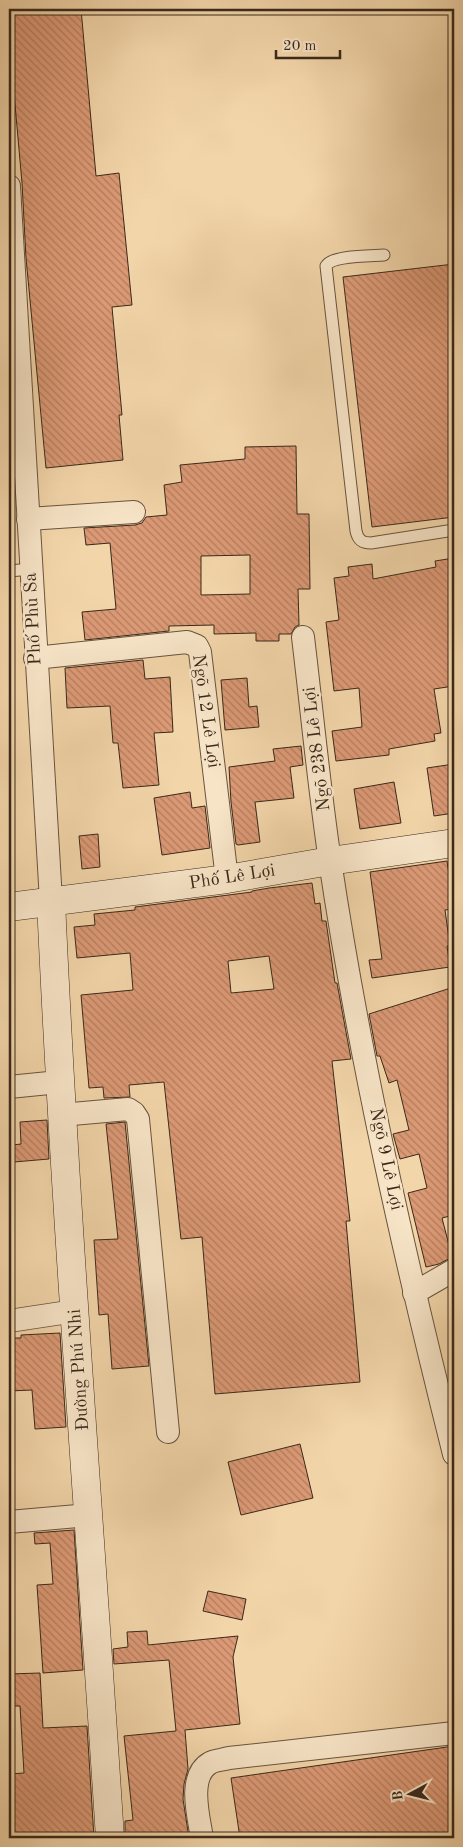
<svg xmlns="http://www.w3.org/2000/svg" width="463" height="1847" font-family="'Old Standard TT',serif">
  <defs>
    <pattern id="building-back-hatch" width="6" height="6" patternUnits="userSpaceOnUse" patternTransform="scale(1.25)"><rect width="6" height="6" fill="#dc9975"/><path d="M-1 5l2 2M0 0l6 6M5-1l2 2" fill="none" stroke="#b37d5f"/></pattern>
  </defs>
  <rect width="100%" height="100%" fill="#f2d5a9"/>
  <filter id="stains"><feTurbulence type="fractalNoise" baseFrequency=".004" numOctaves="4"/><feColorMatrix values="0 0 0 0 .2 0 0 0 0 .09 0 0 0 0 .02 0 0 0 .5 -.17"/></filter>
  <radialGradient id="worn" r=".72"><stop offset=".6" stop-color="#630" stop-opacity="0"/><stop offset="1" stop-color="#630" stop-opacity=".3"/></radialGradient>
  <g fill="url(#building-back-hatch)" stroke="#3a291b" fill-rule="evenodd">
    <path d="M 13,9 L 81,9 L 96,176 L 119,173 L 132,305 L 112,307 L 122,415 L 119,415 L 123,460 L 46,468 L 26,258 L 22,183 L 9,37 L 9,21 L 14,20 Z"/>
    <path d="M 454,264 L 454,517 L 372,527 L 343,277 Z"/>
    <path d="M 296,446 L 297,514 L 309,514 L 310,589 L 298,589 L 299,625 L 295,627 L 291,634 L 279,634 L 279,641 L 256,641 L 256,633 L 214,634 L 214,625 L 169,626 L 169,631 L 85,640 L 82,612 L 116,609 L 110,543 L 86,545 L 84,528 L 135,525 L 142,523 L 146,517 L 167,515 L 164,485 L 182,482 L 180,465 L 245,459 L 245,447 ZM 250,555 L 250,594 L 201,595 L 201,556 Z"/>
    <path d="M 454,558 L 454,686 L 434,689 L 441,733 L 434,734 L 435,741 L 389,749 L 389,755 L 336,761 L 332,731 L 362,727 L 359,688 L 334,691 L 326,622 L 339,620 L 334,578 L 349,576 L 348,567 L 372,564 L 373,579 L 436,567 L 435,561 Z"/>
    <path d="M 143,660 L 145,679 L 170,677 L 173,732 L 154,733 L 159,785 L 123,788 L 118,743 L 113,743 L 110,706 L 67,708 L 65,668 Z"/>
    <path d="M 247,678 L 249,707 L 257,706 L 259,727 L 225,730 L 221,680 Z"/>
    <path d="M 301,746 L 303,765 L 290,767 L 294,798 L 255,802 L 260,842 L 238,845 L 236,844 L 231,802 L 229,767 L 275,761 L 273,749 Z"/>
    <path d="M 454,764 L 454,813 L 434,816 L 427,768 Z"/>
    <path d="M 394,782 L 401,823 L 360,829 L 354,789 Z"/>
    <path d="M 190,792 L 192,808 L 205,806 L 210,848 L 162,855 L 154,798 Z"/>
    <path d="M 98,834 L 100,867 L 82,869 L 79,836 Z"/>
    <path d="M 447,861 L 454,909 L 445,910 L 450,946 L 447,946 L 450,967 L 372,978 L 369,960 L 382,959 L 370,872 Z"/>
    <path d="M 312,883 L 315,904 L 320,903 L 322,921 L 326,921 L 335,983 L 337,983 L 351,1059 L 332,1061 L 350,1221 L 346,1221 L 360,1382 L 215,1394 L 202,1237 L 181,1239 L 164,1082 L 129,1085 L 130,1097 L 104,1098 L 103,1087 L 89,1088 L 81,995 L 133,990 L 130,953 L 77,958 L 74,927 L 95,925 L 94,914 L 135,910 L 135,907 L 252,892 L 252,891 L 269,888 ZM 269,956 L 274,989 L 231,993 L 228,961 Z"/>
    <path d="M 454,987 L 454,1215 L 442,1218 L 452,1257 L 439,1264 L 426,1267 L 408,1193 L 427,1188 L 419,1154 L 400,1159 L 393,1134 L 409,1130 L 397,1080 L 389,1083 L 380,1056 L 377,1056 L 369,1014 Z"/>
    <path d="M 47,1120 L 49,1159 L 14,1162 L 12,1145 L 21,1144 L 20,1122 Z"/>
    <path d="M 125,1122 L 149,1366 L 112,1369 L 108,1314 L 99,1315 L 94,1240 L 118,1239 L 106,1124 Z"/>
    <path d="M 60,1333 L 66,1427 L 35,1429 L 32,1390 L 9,1391 L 9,1338 L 21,1338 L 21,1335 Z"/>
    <path d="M 300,1444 L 313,1498 L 241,1515 L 228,1462 Z"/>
    <path d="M 74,1530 L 83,1670 L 43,1673 L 37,1585 L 53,1584 L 50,1543 L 35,1544 L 34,1533 Z"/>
    <path d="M 208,1591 L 246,1599 L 242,1620 L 203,1611 Z"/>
    <path d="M 147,1631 L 148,1645 L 238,1636 L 233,1657 L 240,1724 L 185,1730 L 188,1769 L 184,1784 L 183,1799 L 189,1838 L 125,1838 L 125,1821 L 133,1820 L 124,1736 L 176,1731 L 169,1660 L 114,1664 L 113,1649 L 128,1647 L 127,1632 Z"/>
    <path d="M 40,1673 L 43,1728 L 87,1726 L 94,1838 L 9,1838 L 9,1774 L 24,1773 L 20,1706 L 10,1706 L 9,1674 Z"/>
    <path d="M 454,1746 L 454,1838 L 240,1838 L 231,1778 Z"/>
  </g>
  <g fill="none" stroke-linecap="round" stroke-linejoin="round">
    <defs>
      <g id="lane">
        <path d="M 384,255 C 371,256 332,255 326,266 L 356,531 C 358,540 362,543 371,543 L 454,530"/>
        <path d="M 9,571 L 31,569"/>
      </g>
      <g id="street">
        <path d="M 9,186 L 51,901"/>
        <path d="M 28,519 L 134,512"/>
        <path d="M 303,637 C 312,712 319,787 330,861 C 360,1061 405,1259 454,1454"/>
        <path d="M 35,658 L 187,642 L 197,646 L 200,652 L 227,879"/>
        <path d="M 9,1087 L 59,1082"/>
        <path d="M 61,1115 L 128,1109 L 134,1113 L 138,1119 L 168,1432"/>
        <path d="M 414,1293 L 454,1270"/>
        <path d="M 9,1321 L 75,1311"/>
        <path d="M 9,1522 L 89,1515"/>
        <path d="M 202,1838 C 199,1818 187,1776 210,1763 C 215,1760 223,1760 229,1758 L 454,1733"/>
      </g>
      <g id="secondary">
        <path d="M 51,901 C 65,1214 90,1526 110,1838"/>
        <path d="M 9,907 L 227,879 L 330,861 L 454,843"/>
      </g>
    </defs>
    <use href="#lane" stroke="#68543e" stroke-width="13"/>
    <use href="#street" stroke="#68543e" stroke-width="24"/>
    <use href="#secondary" stroke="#3a291b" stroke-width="29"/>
    <use href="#lane" stroke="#f7e4c7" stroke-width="11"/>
    <use href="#street" stroke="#f7e4c7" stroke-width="22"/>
    <use href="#secondary" stroke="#f7e4c7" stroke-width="28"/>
  </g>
  <g text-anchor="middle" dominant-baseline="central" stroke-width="5" stroke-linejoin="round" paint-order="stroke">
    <g font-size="18" fill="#3a291b" stroke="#f7e4c7">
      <text transform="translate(33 619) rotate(-93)">Phố Phù Sa</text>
      <text transform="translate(206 711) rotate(82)">Ngõ 12 Lê Lợi</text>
      <text transform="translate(317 749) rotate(-97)">Ngõ 238 Lê Lợi</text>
      <text transform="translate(232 877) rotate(-9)">Phố Lê Lợi</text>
      <text transform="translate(386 1159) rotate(78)">Ngõ 9 Lê Lợi</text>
      <text transform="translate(79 1370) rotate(-94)">Đường Phú Nhi</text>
    </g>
  </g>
  <rect width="463" height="1847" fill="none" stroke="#f2d5a9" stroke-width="30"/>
  <rect x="10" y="10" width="443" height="1827" fill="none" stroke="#3a291b" stroke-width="2.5"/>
  <rect x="15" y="15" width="433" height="1817" fill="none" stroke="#3a291b"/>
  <g transform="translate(410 1794) rotate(263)" stroke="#f7e4c7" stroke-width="4" paint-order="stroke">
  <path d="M0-4L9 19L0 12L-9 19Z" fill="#3a291b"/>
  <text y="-8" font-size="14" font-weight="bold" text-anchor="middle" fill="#3a291b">B</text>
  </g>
  <path d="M276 50v8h64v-8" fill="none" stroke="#3a291b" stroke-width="2.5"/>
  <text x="283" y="50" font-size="15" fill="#3a291b" stroke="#f7e4c7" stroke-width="4" paint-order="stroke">20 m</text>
  <rect width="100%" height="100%" filter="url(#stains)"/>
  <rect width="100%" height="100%" fill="url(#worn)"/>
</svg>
